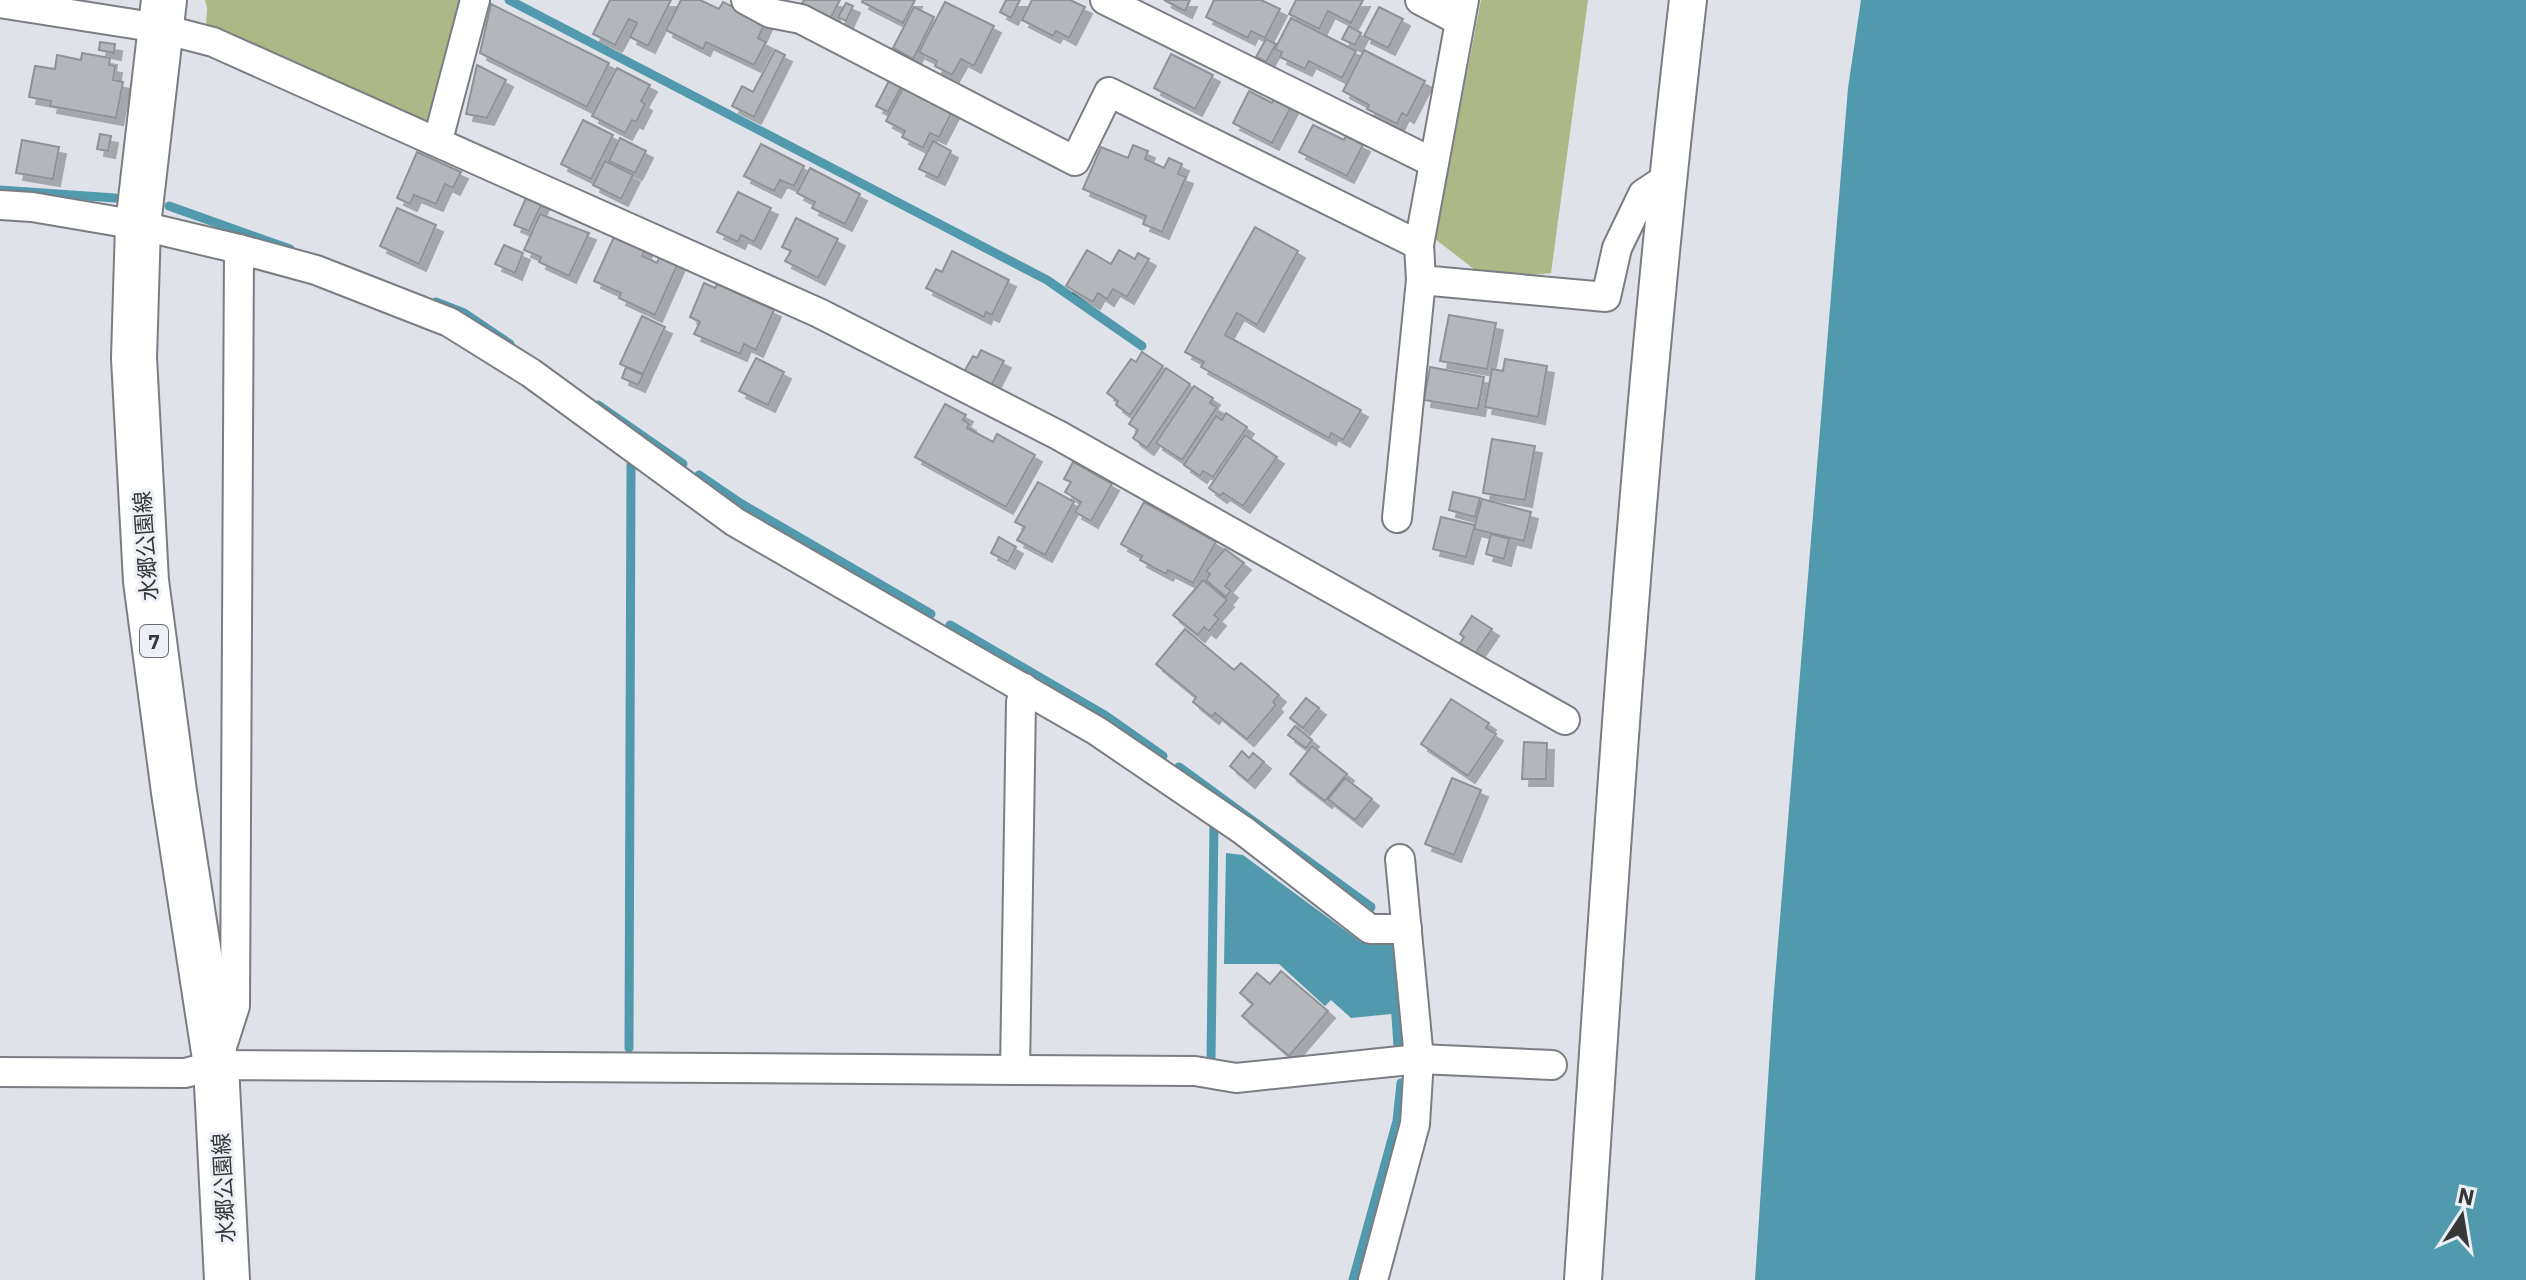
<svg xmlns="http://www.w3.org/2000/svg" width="2526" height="1280" font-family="'IBM Plex Sans','Noto Sans JP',sans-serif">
  <defs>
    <filter id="shadow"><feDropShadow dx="7" dy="7" stdDeviation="0" flood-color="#0004"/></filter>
  </defs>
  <rect width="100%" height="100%" fill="#dfe2e9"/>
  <g fill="#acb986">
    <path d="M 205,0 L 462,0 L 433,119 L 417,121 L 206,26 L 207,8 Z"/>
    <path d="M 1481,0 L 1588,0 L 1551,273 L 1518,277 L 1474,269 L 1435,239 Z"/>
  </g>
  <g fill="#5199ac">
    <path d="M 1861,0 L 2526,0 L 2526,1280 L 1755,1280 L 1773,1004 L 1848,88 Z"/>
    <path d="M 1226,853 L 1243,855 L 1361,942 L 1394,939 L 1401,1013 L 1351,1018 L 1331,1000 L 1325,1006 L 1279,964 L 1224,964 Z"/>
  </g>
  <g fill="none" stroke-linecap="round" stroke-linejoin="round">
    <g stroke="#5199ac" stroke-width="9">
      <path d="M 509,0 L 1047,280 L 1142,346"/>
      <path d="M 0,190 L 115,198"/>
      <path d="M 169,206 L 290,249"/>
      <path d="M 436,302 L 464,313 L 510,344"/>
      <path d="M 598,405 L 683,464"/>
      <path d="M 699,475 L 740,503 L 931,614"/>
      <path d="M 950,625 L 1106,716 L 1163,756"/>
      <path d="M 1179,767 L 1371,907"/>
      <path d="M 1395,1002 L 1398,1046"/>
      <path d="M 629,1048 L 631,465"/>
      <path d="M 1211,1061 L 1214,823"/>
      <path d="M 1353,1280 L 1397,1121 L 1401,1083"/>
    </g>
  </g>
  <g fill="#b3b7bc" stroke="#8f9298" stroke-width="2" filter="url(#shadow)">
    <path d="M 610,0 L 671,0 L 648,46 L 630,37 L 637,23 L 629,19 L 615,45 L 593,34 Z"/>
    <path d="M 681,0 L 700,0 L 719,9 L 723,2 L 765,23 L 758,38 L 766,42 L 754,65 L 706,42 L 703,49 L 666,30 Z"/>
    <path d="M 804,0 L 840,0 L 830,19 L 801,5 Z"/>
    <path d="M 863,0 L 915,0 L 903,23 L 862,2 Z"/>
    <path d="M 1006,0 L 1020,0 L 1011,18 L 1000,12 Z"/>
    <path d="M 1032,0 L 1070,0 L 1085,7 L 1069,38 L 1056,31 L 1053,36 L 1022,20 Z"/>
    <path d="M 1164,0 L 1190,0 L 1185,11 Z"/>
    <path d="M 1214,0 L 1261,0 L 1280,9 L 1265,38 L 1251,31 L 1248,38 L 1206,17 Z"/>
    <path d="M 1296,0 L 1363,0 L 1351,23 L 1328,11 L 1319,29 L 1289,14 Z"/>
    <path d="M 945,2 L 994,26 L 974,66 L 961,59 L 952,75 L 935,66 L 937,61 L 919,52 Z"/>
    <path d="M 846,3 L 853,6 L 846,21 L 838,17 Z"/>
    <path d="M 491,4 L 609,63 L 587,107 L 480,53 Z"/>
    <path d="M 914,7 L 934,17 L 913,59 L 893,48 Z"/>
    <path d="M 1379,7 L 1403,19 L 1388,48 L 1364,36 Z"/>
    <path d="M 1291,18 L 1356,51 L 1342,78 L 1309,61 L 1305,69 L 1280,57 L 1282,52 L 1275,49 Z"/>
    <path d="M 1349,26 L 1361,33 L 1355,45 L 1342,39 Z"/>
    <path d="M 1266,39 L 1276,44 L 1266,62 L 1256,57 Z"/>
    <path d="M 100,42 L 115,44 L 114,53 L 99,50 Z"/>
    <path d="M 775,50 L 785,55 L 754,117 L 732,106 L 742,86 L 753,92 Z"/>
    <path d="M 1364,50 L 1425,81 L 1407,116 L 1402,113 L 1397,124 L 1367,109 L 1369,105 L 1343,91 Z"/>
    <path d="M 82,53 L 110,58 L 109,65 L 115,66 L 113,80 L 123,82 L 116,118 L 50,106 L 51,101 L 29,97 L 35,66 L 55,69 L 57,55 L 81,60 Z"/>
    <path d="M 1171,54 L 1213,75 L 1195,109 L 1154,88 Z"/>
    <path d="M 477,65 L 506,80 L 487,118 L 466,114 Z"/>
    <path d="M 617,68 L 650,85 L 641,101 L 645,104 L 636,122 L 632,120 L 625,133 L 592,116 Z"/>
    <path d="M 890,79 L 902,85 L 888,112 L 876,106 Z"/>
    <path d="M 904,86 L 953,110 L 939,137 L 930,133 L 923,148 L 902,137 L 905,131 L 886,121 Z"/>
    <path d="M 1249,91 L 1272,103 L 1274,99 L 1291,107 L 1272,143 L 1233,123 Z"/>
    <path d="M 583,120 L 613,135 L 591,179 L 561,164 Z"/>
    <path d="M 1313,125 L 1344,140 L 1346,136 L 1363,145 L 1347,176 L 1299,152 Z"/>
    <path d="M 100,134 L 111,136 L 108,151 L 97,149 Z"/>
    <path d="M 620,138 L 646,151 L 635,173 L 609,161 Z"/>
    <path d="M 22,140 L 59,147 L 53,179 L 16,173 Z"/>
    <path d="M 933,141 L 951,151 L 938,178 L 919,169 Z"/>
    <path d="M 761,144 L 804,166 L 794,186 L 780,180 L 774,191 L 744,176 Z"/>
    <path d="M 1133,145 L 1148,151 L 1145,159 L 1164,168 L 1169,158 L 1182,164 L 1178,174 L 1186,177 L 1162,232 L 1143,224 L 1146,216 L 1083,189 L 1101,147 L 1128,158 Z"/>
    <path d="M 417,152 L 461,172 L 453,188 L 445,184 L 436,204 L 414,195 L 410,204 L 397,198 Z"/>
    <path d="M 605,161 L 633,175 L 621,199 L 593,185 Z"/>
    <path d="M 810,168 L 860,194 L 845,224 L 812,208 L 815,202 L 797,193 Z"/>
    <path d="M 738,192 L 771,208 L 754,242 L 741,235 L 738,242 L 717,232 Z"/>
    <path d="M 527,196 L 542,203 L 529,231 L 514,225 Z"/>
    <path d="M 397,208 L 436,225 L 419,264 L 380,246 Z"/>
    <path d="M 540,214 L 589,233 L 569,276 L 539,262 L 541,257 L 524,250 Z"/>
    <path d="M 796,218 L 838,239 L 818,278 L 785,261 L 791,251 L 782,247 Z"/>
    <path d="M 1255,227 L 1298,251 L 1257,325 L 1237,313 L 1225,335 L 1361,410 L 1343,440 L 1331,433 L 1329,438 L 1201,367 L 1204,362 L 1185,352 Z"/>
    <path d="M 614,237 L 625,242 L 627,239 L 646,247 L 642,256 L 657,263 L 660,255 L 678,263 L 655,315 L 619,298 L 621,293 L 594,281 Z"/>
    <path d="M 504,245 L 523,253 L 515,273 L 495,264 Z"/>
    <path d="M 1087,250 L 1111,264 L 1119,250 L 1135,259 L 1138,253 L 1149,259 L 1127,297 L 1113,289 L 1107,299 L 1098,293 L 1093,302 L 1066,286 Z"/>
    <path d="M 952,251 L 1009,280 L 992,315 L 986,312 L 984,317 L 926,288 L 936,269 L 942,272 Z"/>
    <path d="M 704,283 L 715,288 L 717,284 L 774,310 L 756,350 L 744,344 L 740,354 L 694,334 L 700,322 L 690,317 Z"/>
    <path d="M 1449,315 L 1496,323 L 1487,369 L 1440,361 Z"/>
    <path d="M 642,316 L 665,327 L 643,374 L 620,364 Z"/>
    <path d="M 981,350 L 1004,361 L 991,386 L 964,372 L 973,356 L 977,358 Z"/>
    <path d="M 1142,352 L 1163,366 L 1130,415 L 1116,405 L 1118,401 L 1107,393 L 1131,359 L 1136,362 Z"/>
    <path d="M 756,358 L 784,372 L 768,405 L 739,391 Z"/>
    <path d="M 1505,359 L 1547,366 L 1538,417 L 1485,407 L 1492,369 L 1503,371 Z"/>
    <path d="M 626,367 L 643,375 L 638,385 L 622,378 Z"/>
    <path d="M 1430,367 L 1484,377 L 1478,409 L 1424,400 Z"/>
    <path d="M 1166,368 L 1190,384 L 1147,448 L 1133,438 L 1138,430 L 1129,424 Z"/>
    <path d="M 1194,386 L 1213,398 L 1210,403 L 1217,407 L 1182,460 L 1156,443 Z"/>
    <path d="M 945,404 L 966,415 L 963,420 L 969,424 L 967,428 L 993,442 L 997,434 L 1035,455 L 1006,507 L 915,457 Z"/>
    <path d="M 1226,413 L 1247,427 L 1213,477 L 1203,471 L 1200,476 L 1184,465 L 1216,416 L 1222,420 Z"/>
    <path d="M 1245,435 L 1277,457 L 1243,506 L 1223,493 L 1220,496 L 1209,488 Z"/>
    <path d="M 1492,439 L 1535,446 L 1525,500 L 1483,493 Z"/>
    <path d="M 1073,462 L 1112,484 L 1091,521 L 1075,512 L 1081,502 L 1065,492 L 1071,482 L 1064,479 Z"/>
    <path d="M 1038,482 L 1074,502 L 1045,555 L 1017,540 L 1025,527 L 1015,522 Z"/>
    <path d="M 1453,492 L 1480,498 L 1475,517 L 1449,510 Z"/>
    <path d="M 1482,499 L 1531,512 L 1524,541 L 1474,529 Z"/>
    <path d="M 1144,502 L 1216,542 L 1193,583 L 1168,570 L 1166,574 L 1140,560 L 1142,556 L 1121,544 Z"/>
    <path d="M 1441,517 L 1475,525 L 1466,557 L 1433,549 Z"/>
    <path d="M 1491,534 L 1509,539 L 1504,559 L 1486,554 Z"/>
    <path d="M 999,537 L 1016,547 L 1008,562 L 991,553 Z"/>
    <path d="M 1225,549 L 1244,563 L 1225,586 L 1231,591 L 1226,597 L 1206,580 L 1210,574 L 1206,571 Z"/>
    <path d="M 1203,580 L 1227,600 L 1214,615 L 1219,619 L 1209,631 L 1204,627 L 1198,635 L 1173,615 Z"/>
    <path d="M 1472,616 L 1492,629 L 1474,655 L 1459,645 L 1464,637 L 1460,634 Z"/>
    <path d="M 1185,629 L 1234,670 L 1241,663 L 1279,695 L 1273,702 L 1276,705 L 1247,739 L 1215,713 L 1212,717 L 1193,702 L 1196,697 L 1156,664 Z"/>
    <path d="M 1306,698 L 1319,708 L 1303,728 L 1290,718 Z"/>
    <path d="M 1451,699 L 1489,723 L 1486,728 L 1496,734 L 1468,776 L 1421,744 Z"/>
    <path d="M 1295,726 L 1312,740 L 1306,748 L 1288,735 Z"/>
    <path d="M 1524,742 L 1547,743 L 1546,779 L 1522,779 Z"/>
    <path d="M 1312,746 L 1347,774 L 1325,801 L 1290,774 Z"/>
    <path d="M 1242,751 L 1249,758 L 1253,753 L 1264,762 L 1248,781 L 1230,766 Z"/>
    <path d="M 1345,778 L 1372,799 L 1355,820 L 1328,799 Z"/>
    <path d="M 1452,778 L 1481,790 L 1454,855 L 1425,844 Z"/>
    <path d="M 1281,971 L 1328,1011 L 1289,1056 L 1242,1016 L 1253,1004 L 1240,993 L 1257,973 L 1270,984 Z"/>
  </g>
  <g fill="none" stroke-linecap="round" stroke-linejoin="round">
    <defs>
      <g id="minor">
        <path d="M 746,0 L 770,13 L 801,19 L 1075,161 L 1109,92 L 1419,245"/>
        <path d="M 1105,0 L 1434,163"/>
        <path d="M 1420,0 L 1460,21"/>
        <path d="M 1464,0 L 1419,245 L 1421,280 L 1606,297 L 1617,248 L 1643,194 L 1667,178"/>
        <path d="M 0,3 L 159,28 L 213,42 L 819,313 L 1058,435 L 1565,720"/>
        <path d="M 438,140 L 475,0"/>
        <path d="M 0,205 L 32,207 L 138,225 L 239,249 L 316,270 L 449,322 L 531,373 L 735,522 L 1097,731 L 1244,831 L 1370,929 L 1407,929"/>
        <path d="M 1397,518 L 1421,280"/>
        <path d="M 220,1053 L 235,1006 L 239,249"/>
        <path d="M 1015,1070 L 1021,702 L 1024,688"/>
        <path d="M 0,1072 L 185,1073 L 216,1065 L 1195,1071 L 1236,1078 L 1419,1059 L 1552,1065"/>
        <path d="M 1373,1280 L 1415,1124 L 1419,1059 L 1400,859"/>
      </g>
      <path id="tertiary" d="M 1583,1280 C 1611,853 1638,425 1688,0"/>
      <path id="primary" d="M 164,0 L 138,225 L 134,358 L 146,581 L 174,792 L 216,1065 L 227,1280"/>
    </defs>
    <use href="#minor" stroke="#7a7d82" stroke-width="32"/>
    <use href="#tertiary" stroke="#7a7d82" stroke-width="40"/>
    <use href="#primary" stroke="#7a7d82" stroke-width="48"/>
    <use href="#minor" stroke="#fff" stroke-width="28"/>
    <use href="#tertiary" stroke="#fff" stroke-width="36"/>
    <use href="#primary" stroke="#fff" stroke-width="44"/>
  </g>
  <g text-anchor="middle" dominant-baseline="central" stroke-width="6" stroke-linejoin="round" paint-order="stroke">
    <rect fill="#ecf0f6" stroke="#6d6e72" stroke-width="2" x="140" y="625" width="28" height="32" rx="6"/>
    <g font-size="20" font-weight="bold" fill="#363739">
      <text x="154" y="641">7</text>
    </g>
    <g font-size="22" fill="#363739" stroke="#ecf0f6">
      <text transform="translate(145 546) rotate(-94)">水郷公園線</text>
      <text transform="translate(223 1188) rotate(-93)">水郷公園線</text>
    </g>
  </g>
  <g transform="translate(2462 1216) rotate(12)" stroke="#ecf0f6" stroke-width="6" paint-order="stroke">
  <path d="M0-6L14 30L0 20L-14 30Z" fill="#363739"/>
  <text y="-12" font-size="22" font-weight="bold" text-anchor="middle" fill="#363739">N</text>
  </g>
</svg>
